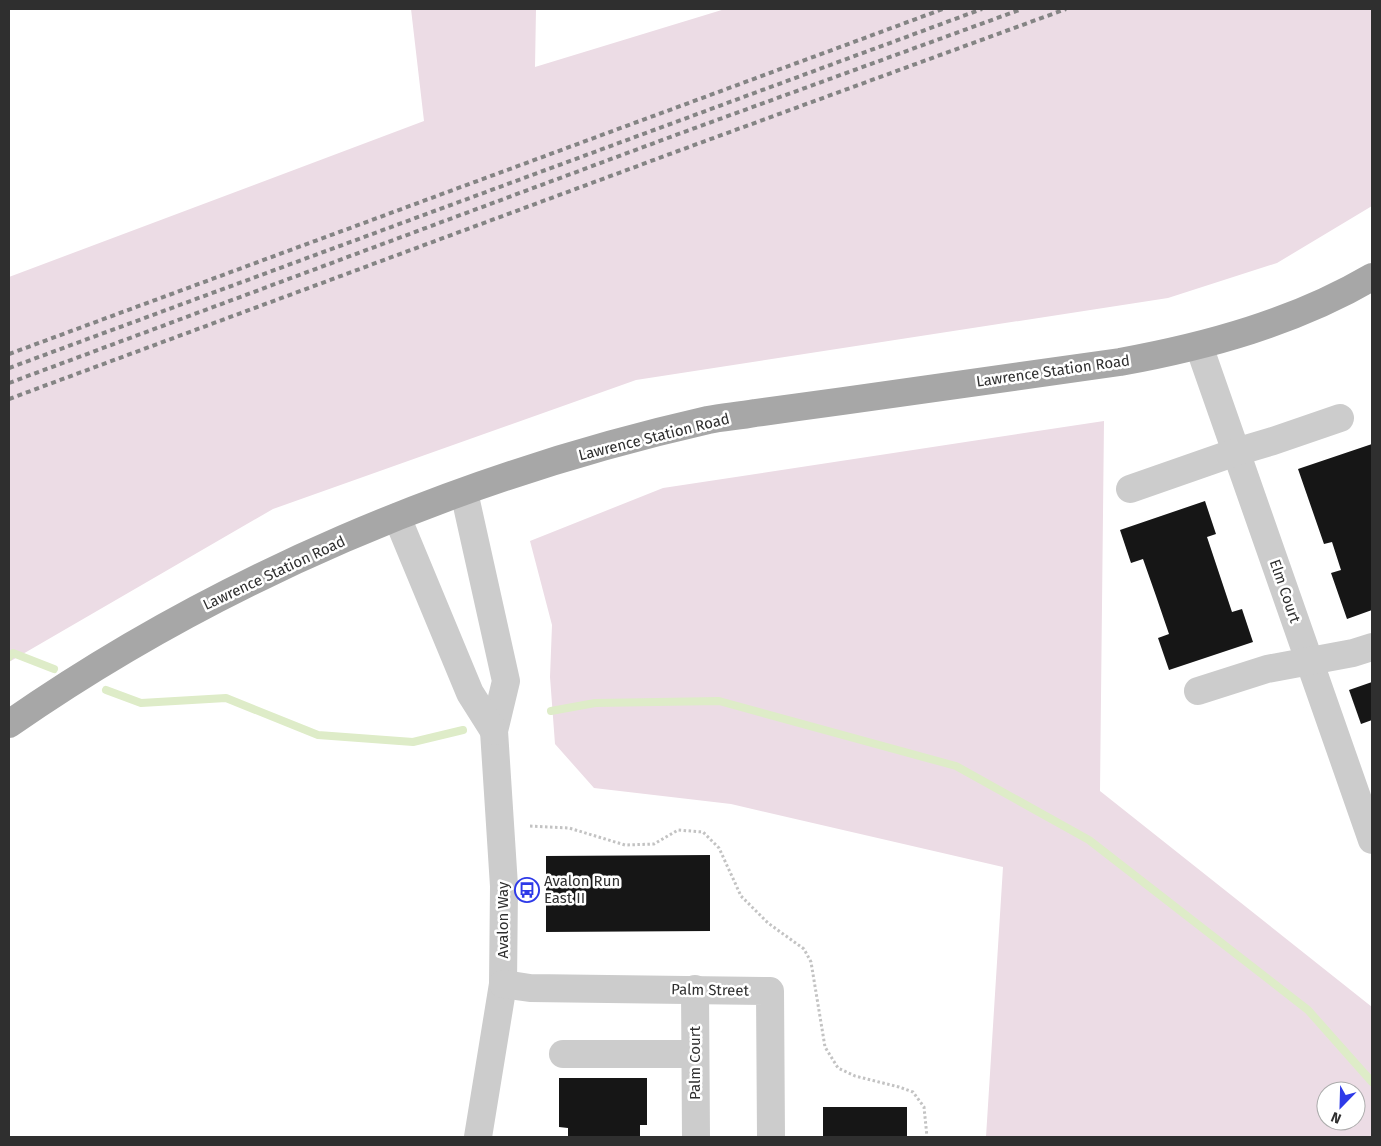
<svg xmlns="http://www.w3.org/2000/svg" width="1381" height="1146" font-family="'Fira Sans',sans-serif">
  <rect width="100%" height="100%" fill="#fff"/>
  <g fill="#ecdce5" fill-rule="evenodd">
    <path d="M 411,9 L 536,9 L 535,67 L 725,9 L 1372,9 L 1372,206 L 1277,263 L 1168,298 L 636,380 L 273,509 L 9,662 L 9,277 L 424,121 Z"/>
    <path d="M 1104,421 L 1100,791 L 1372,1007 L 1372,1137 L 986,1137 L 1003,867 L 731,804 L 594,788 L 555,744 L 550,677 L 552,625 L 530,541 L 663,488 ZM 1326,1091 L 1356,1091 L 1356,1121 L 1326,1121 Z"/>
  </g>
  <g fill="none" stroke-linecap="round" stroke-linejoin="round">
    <g stroke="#deecc8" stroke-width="8">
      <path d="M 9,657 L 13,653 L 54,669"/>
      <path d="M 106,690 L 141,703 L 226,698 L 318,735 L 413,742 L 463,730"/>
      <path d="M 551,711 L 595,703 L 719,701 L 956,766 L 1089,840 L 1308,1010 L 1372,1082"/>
    </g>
  </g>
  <g fill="#161616">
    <path d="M 1372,444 L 1372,610 L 1347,619 L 1331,573 L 1341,570 L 1332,542 L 1324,544 L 1298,469 Z"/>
    <path d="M 1205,501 L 1216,534 L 1207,537 L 1232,612 L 1242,609 L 1253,642 L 1169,670 L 1158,638 L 1169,634 L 1156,596 L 1143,559 L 1131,563 L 1120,530 Z"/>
    <path d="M 1372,682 L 1372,720 L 1361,724 L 1349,690 Z"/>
    <path d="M 710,855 L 710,931 L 546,932 L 546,856 Z"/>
    <path d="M 559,1078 L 647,1078 L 647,1125 L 640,1125 L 640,1137 L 568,1137 L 568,1128 L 559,1127 Z"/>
    <rect x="823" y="1107" width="84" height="30"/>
  </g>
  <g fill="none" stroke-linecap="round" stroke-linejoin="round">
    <path stroke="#c3c3c3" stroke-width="3" stroke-dasharray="2.5 2.5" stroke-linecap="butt" d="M 530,826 L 569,828 L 625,845 L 654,844 L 678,830 L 703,832 L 719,848 L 741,896 L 768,923 L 804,949 L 811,962 L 825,1047 L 838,1068 L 855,1076 L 899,1087 L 913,1092 L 924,1107 L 927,1137"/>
    <g stroke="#ccc" stroke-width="28">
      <path d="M 1199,346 L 1372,840"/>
      <path d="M 1130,489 L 1236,452 L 1273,441 L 1340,418"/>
      <path d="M 464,492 L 506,681 L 494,731 L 504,886 L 503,984 L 478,1137"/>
      <path d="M 397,517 L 470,693 L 494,731"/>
      <path d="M 1198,691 L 1267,669 L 1353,653 L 1372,647"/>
      <path d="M 503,984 L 530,988 L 770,991 L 771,1137"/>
      <path d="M 695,989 L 696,1137"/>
      <path d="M 563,1054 L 695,1054"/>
    </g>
    <path stroke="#a7a7a7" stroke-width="28" d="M 9,724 C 217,579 461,476 708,420 C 723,417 739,416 755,413 C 784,409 814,405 843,401 C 936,388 1028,375 1120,362 C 1208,346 1295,322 1372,277"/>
    <g stroke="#848484" stroke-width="4" stroke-dasharray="5 4" stroke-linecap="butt">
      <path d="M 9,354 L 943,9"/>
      <path d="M 9,368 L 982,9"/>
      <path d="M 9,383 L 673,136 L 1022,9"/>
      <path d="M 9,399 L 678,151 L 1066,9"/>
    </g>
  </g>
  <defs>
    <symbol id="bus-ring" viewBox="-11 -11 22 22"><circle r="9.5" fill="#fff" stroke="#2e3ae8" stroke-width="1.5"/><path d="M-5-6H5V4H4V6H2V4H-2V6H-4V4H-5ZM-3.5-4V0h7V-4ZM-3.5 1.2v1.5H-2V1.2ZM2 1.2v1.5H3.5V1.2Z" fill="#2e3ae8"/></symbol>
  </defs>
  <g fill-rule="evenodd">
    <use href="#bus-ring" x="513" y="876" width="28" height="28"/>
  </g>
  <g text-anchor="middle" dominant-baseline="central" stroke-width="5" stroke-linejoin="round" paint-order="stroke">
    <g font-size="15" fill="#2f2f2f" stroke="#fff">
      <text transform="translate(1053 371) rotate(-8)">Lawrence Station Road</text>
      <text transform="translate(654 437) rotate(-14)">Lawrence Station Road</text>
      <text transform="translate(274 573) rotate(-25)">Lawrence Station Road</text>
      <text transform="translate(1285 591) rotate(71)">Elm Court</text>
      <text transform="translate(503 920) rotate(-90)">Avalon Way</text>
      <text transform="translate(710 990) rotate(1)">Palm Street</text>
      <text transform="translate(695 1063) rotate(-90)">Palm Court</text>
    </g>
    <g font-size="15" fill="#2f2f2f" stroke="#fff" text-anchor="start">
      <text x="544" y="881">Avalon Run<tspan x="544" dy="17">East II</tspan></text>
    </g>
  </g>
  <rect width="1381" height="1146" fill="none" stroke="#2f2f2f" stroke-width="20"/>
  <g transform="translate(1341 1106) rotate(203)"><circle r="24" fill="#ffffff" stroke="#acacac"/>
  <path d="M0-4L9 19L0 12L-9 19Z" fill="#2e3ae8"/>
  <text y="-8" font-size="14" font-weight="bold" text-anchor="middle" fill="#2f2f2f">N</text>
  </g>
</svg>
